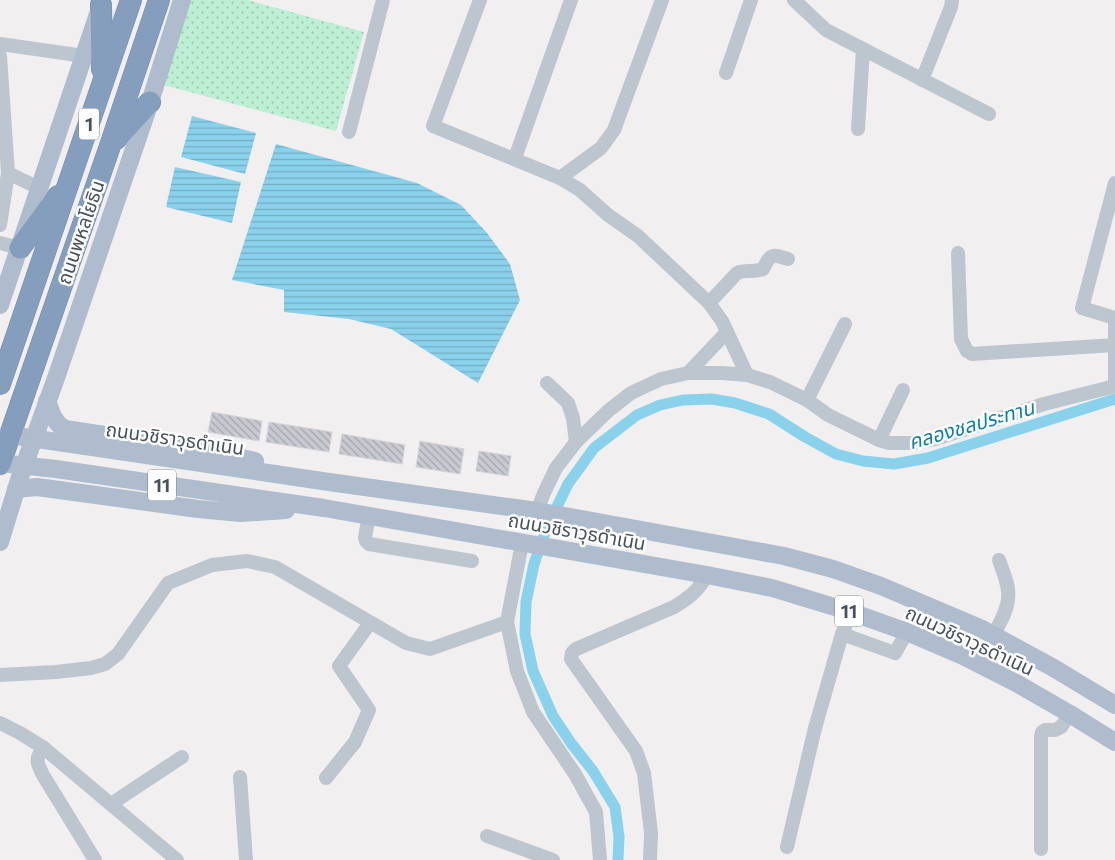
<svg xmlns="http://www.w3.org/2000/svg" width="1115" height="860" font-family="Commissioner,'Noto Sans Thai',sans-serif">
  <defs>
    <pattern id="park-dots" width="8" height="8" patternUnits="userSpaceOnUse" patternTransform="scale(1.25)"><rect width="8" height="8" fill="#bdefd4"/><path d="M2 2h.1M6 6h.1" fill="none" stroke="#9bc4af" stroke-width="1.8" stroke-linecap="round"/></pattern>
    <pattern id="water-rules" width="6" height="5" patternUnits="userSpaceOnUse" patternTransform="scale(1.25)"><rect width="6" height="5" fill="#8ad2ec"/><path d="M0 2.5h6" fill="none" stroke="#73adc2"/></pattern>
    <pattern id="building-back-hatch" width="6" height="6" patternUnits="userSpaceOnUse" patternTransform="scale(1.25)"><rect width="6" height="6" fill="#c9cad1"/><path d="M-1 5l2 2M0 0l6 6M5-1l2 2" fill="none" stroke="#a5a6ad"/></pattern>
  </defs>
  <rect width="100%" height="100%" fill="#f1efef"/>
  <path fill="url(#park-dots)" d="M 183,0 L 248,0 L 364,32 L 336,131 L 156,83 Z"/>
  <g fill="url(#water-rules)">
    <path d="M 192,116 L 256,133 L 245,174 L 181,157 Z"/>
    <path d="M 276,144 L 417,183 L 461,205 L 487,233 L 510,264 L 520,300 L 478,383 L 391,329 L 349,319 L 284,312 L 284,290 L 232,280 Z"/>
    <path d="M 175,167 L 241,182 L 232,223 L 166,207 Z"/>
  </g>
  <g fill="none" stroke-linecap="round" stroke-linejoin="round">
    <path stroke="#8ad2ec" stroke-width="11" d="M 618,860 L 619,837 L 615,807 L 593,771 L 571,743 L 553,716 L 533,671 L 525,634 L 526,602 L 534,564 L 547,527 L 568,484 L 594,448 L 637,415 L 660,405 L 683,400 L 712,399 L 735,403 L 769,414 L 805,437 L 836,454 L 863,461 L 894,464 L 928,458 L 1115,399"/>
  </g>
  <g fill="url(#building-back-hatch)" stroke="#d3d4da">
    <path d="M 212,412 L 262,421 L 259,441 L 208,432 Z"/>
    <path d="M 269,422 L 332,432 L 329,452 L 266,442 Z"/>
    <path d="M 342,434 L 405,445 L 402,464 L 339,454 Z"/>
    <path d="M 420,441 L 464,449 L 460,474 L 416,467 Z"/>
    <path d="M 479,451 L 511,456 L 508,476 L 476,471 Z"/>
  </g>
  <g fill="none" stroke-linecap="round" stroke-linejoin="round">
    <defs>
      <g id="highway">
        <path d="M 101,5 L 102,69"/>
        <path d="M 116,139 L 150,102"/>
        <path d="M 20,248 L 58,196"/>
        <path d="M 0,384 L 131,0"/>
        <path d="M 0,464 L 110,146 L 159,0"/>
      </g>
    </defs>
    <use href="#highway" stroke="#7189aa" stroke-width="22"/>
    <g stroke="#bdc5ce" stroke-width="14">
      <path d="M 480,0 L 433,126 L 560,178 L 580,190 L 608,215 L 638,236 L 709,303 L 722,321 L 747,375"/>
      <path d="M 794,0 L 826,30 L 989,114"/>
      <path d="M 0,44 L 84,56"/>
      <path d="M 0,56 L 8,173 L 39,188"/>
      <path d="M 726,73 L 751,0"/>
      <path d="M 922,80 L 951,7 L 952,0"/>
      <path d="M 858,129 L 863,49"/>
      <path d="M 349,132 L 383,0"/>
      <path d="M 515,158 L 571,0"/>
      <path d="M 560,178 L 601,148 L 614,130 L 662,0"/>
      <path d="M 1115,183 L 1082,308 L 1115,318"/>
      <path d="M 0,225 L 8,173"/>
      <path d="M 0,243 L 20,248"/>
      <path d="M 958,253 L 961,339 L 967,351 L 972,354 L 1115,345"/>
      <path d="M 709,303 L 737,273 C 745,269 754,273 763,269 C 771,253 772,254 788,259"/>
      <path d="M 688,373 L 727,332"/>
      <path d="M 547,383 L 568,403 L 573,418 L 576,442"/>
      <path d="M 1115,386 L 1115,322"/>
      <path d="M 807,400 L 845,324"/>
      <path d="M 879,440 L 903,390"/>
      <path d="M 537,511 L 544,493 L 556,468 L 576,442 L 608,411 L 631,393 L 661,379 L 688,373 L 722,373 L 747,375 L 770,382 L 807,400 L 828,415 L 879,440 L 889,443 L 912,443 L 935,439 L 1044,404 L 1115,386"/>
      <path d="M 369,516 L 365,537 L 366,541 L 369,544 L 472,561"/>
      <path d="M 522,543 L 507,622 L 517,671 L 533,712 L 575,774 L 596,812 L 600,860"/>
      <path d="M 842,634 L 895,653 L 907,632"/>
      <path d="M 993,636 C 999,624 1007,612 1008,599 C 1010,586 1003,572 999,560"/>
      <path d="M 0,675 L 56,672 L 91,668 L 105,664 L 118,654 L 168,583 L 212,565 L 247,561 L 275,567 L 406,643 L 430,649 L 507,622"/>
      <path d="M 0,723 L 20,733 L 44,748 L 177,860"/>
      <path d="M 44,748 C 34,759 37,763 43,775 L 95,860"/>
      <path d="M 240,777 L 246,860"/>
      <path d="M 326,778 L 355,742 L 369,710 L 339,666 L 370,623"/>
      <path d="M 111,804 L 182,757"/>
      <path d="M 487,836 L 553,860"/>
      <path d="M 787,847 L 815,728 L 842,634 L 851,612"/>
      <path d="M 1041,849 L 1041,737 L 1042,732 L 1045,730 L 1055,730 L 1061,727 L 1070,714"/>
      <path d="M 650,860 L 651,833 L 644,773 L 636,751 L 571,659 L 572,653 L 576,649 L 674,607 C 690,597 698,591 707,575"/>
    </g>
    <g stroke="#aebcce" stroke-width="18">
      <path d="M 0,305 L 98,14"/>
      <path d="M 47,401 C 51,412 54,423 65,429 L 209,451 L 255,461"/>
      <path d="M 0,437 L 10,435 L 329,482 L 537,511 L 784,556 L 833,569 L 881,586 L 980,628 L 1052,667 L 1115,705"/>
      <path d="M 0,463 L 56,469 L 324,508 L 707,575 L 772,588 L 851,612 L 907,632 L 963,656 L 1018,684 L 1070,714 L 1115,742"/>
      <path d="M 16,489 L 37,487 L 198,509 L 241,513 L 286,510"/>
      <path d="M 0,542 L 20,477 L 56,378 L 150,102 L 182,0"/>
    </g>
    <use href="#highway" stroke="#869ebe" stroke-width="21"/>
  </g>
  <g text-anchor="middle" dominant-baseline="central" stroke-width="5" stroke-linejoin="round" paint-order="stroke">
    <g fill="#fff" stroke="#7e858d" stroke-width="1">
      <rect x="79" y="108.5" width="20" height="31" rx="4"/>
      <rect x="148" y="469.5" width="28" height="31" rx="4"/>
      <rect x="835" y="595.5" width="28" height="31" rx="4"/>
    </g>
    <g font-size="18" font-weight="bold" fill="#47515c">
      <text x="89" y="124">1</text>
      <text x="162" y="485">11</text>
      <text x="849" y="611">11</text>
    </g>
    <g font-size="19" fill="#47515c" stroke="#fff">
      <text transform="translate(80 232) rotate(-71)">ถนนพหลโยธิน</text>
      <text transform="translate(175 438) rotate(8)">ถนนวชิราวุธดำเนิน</text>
      <text transform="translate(577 531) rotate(10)">ถนนวชิราวุธดำเนิน</text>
      <text transform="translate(970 640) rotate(25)">ถนนวชิราวุธดำเนิน</text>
    </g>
    <g font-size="20" font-style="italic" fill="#0c7faa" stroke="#fff">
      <text transform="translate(971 424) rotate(-16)">คลองชลประทาน</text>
    </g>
  </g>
</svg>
